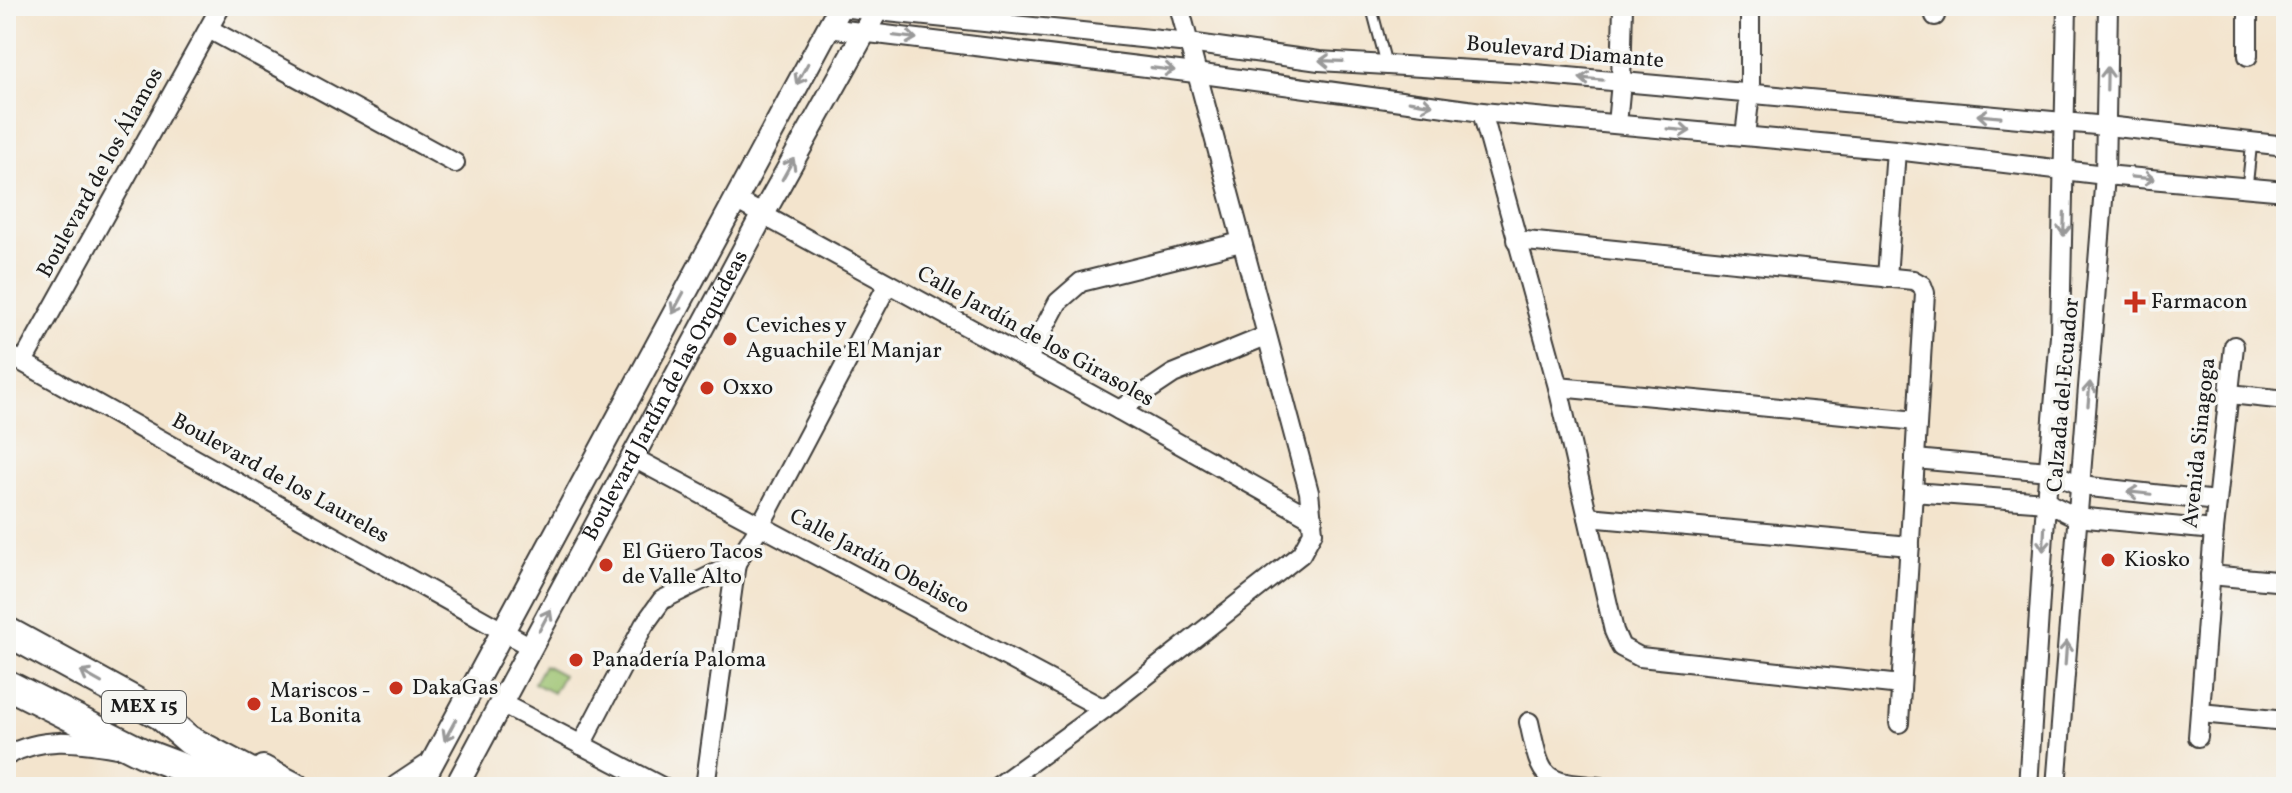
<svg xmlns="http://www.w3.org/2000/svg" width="2292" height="793" font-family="Vollkorn,serif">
  <rect width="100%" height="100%" fill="#f6f6f2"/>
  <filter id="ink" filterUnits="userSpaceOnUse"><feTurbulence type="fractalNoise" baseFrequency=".0125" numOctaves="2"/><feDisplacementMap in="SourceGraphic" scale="16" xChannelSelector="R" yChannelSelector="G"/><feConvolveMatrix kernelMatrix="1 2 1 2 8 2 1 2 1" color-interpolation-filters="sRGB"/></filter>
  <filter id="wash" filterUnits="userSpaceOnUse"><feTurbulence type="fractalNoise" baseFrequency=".006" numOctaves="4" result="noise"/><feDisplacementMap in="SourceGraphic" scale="32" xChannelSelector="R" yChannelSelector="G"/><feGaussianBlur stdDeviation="1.8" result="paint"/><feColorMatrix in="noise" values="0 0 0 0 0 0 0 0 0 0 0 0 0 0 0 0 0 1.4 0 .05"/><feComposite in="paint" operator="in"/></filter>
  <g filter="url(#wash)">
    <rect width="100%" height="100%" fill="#f3e4cd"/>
    <path fill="#9ac16c" stroke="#5b6e44" stroke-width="2" d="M 544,665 L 563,675 L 553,693 L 534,683 Z"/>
  </g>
  <g filter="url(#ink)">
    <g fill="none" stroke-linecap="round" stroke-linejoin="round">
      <defs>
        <g id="service">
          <path d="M 1371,6 L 1386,63"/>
          <path d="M 2247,188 L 2252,141"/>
        </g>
        <g id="minor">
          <path d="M 839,7 L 1189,43 L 1319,61 L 1524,73 L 2107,126 L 2286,146"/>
          <path d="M 1935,16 L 1935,6"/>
          <path d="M 828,28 L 1195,73 L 1482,112 L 1896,150 L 2105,175 L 2286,191"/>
          <path d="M 209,29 L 455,163"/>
          <path d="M 2248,56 L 2248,6"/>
          <path d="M 1482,112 L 1558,387 L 1614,631 L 1621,647 L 1640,657 L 1901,685"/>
          <path d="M 1617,124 L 1621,82 L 1623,6"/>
          <path d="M 1745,136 L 1750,93 L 1750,6"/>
          <path d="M 734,199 L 1119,410 L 1313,519"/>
          <path d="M 1516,240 L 1913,280 L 1922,285 L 1925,293 L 1899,723"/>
          <path d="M 1887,278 L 1896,150"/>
          <path d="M 6,353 L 531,647"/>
          <path d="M 1027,360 L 1058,302 L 1081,282 L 1241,242"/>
          <path d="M 23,362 L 221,6"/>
          <path d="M 1558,387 L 1917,421"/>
          <path d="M 2230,394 L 2286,400"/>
          <path d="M 1119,410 L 1173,374 L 1266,336"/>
          <path d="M 632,457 L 1104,709"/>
          <path d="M 1915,459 L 2049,471 L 2081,486 L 2217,501"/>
          <path d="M 1913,492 L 2046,502 L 2076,517 L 2214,530"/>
          <path d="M 1588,517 L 1910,546"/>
          <path d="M 2210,575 L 2286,582"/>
          <path d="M 501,703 L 662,787"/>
          <path d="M 2200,713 L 2286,721"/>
          <path d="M 1529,722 C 1542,780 1540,782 1600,787"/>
          <path d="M 2198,737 L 2214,530 L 2234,346"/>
          <path d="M 581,745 L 644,625 L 662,600 L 736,563 L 760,526 L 888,284"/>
          <path d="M 6,756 C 42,736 76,741 116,748"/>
          <path d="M 705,787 L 736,563"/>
          <path d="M 997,787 L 1104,709 L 1301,554 L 1313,532 L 1309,492 L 1179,6"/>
          <path d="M 2028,787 L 2046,502 L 2060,336 L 2067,6"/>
          <path d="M 2056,787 L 2105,175 L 2108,6"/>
        </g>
        <g id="tertiary">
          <path d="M 263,767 L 301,787"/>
          <path d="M 397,787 L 427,767"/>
          <path d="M 419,787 L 840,6"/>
          <path id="s1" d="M 456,787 L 763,214 L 879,6"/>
        </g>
        <g id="primary">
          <path d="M 6,631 L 160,715 L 189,740 L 278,787"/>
          <path d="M 6,684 L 143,753 L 233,787"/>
        </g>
      </defs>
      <use href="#service" stroke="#3c3a37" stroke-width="13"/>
      <use href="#minor" stroke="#3c3a37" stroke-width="22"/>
      <use href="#tertiary" stroke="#3c3a37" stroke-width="26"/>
      <use href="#primary" stroke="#3c3a37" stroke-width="32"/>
      <use href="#service" stroke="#fff" stroke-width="9"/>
      <use href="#minor" stroke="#fff" stroke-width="18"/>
      <use href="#tertiary" stroke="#fff" stroke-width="22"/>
      <use href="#primary" stroke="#fff" stroke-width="28"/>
    </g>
    <defs><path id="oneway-shaft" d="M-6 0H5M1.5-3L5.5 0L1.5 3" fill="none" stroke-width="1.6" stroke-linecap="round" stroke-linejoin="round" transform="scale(2)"/></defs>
    <g stroke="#999">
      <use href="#oneway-shaft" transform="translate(905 37) rotate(7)"/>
      <use href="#oneway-shaft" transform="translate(1331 61) rotate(-178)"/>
      <use href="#oneway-shaft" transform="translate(1163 69) rotate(7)"/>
      <use href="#oneway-shaft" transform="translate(802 74) rotate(119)"/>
      <use href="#oneway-shaft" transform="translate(1591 79) rotate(-175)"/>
      <use href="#oneway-shaft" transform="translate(2107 79) rotate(-89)"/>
      <use href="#oneway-shaft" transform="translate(1421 103) rotate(9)"/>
      <use href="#oneway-shaft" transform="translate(1989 116) rotate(-175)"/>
      <use href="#oneway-shaft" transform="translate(1679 130) rotate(5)"/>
      <use href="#oneway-shaft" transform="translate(788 169) rotate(-61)"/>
      <use href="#oneway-shaft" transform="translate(2143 178) rotate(5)"/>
      <use href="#oneway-shaft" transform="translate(2064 224) rotate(92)"/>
      <use href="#oneway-shaft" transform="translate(678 303) rotate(118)"/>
      <use href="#oneway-shaft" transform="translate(2089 394) rotate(-85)"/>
      <use href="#oneway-shaft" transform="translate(2139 493) rotate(-174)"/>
      <use href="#oneway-shaft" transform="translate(2044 539) rotate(93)"/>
      <use href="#oneway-shaft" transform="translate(545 620) rotate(-62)"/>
      <use href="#oneway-shaft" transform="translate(2066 653) rotate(-86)"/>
      <use href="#oneway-shaft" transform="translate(91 677) rotate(-151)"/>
      <use href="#oneway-shaft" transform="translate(450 730) rotate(118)"/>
    </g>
  </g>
  <g fill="#c8321e" stroke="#f6f6f2" stroke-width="3">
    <path d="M2131 290h8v8h8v8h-8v8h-8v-8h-8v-8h8z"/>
    <circle cx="730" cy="339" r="8"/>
    <circle cx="707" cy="388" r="8"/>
    <circle cx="2108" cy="560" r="8"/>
    <circle cx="606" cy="565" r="8"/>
    <circle cx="576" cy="660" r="8"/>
    <circle cx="396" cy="688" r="8"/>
    <circle cx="254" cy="704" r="8"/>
  </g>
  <g text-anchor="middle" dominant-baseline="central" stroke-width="7" stroke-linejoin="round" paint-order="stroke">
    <rect fill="#f6f6f2" stroke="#5d5d5c" stroke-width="2" x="102" y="691" width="84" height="32" rx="6"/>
    <g font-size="20" font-weight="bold" fill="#1c1c1c">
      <text x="144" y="707">MEX 15</text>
    </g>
    <g font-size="22" fill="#1c1c1c" stroke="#f6f6f2">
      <text transform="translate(1565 53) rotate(5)">Boulevard Diamante</text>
      <text transform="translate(101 173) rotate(-61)">Boulevard de los Álamos</text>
      <text transform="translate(1035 337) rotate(29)">Calle Jardín de los Girasoles</text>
      <text transform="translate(2064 395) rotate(-85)">Calzada del Ecuador</text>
      <text stroke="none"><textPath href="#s1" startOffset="444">Boulevard Jardín de las Orquídeas</textPath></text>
      <text transform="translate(2200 443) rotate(-84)">Avenida Sinagoga</text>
      <text transform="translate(280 479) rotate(29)">Boulevard de los Laureles</text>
      <text transform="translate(879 562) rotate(28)">Calle Jardín Obelisco</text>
    </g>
    <g font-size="22" fill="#1c1c1c" stroke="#f6f6f2" text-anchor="start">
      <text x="2151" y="302">Farmacon</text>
      <text x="746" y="326">Ceviches y<tspan x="746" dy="25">Aguachile El Manjar</tspan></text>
      <text x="723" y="388">Oxxo</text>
      <text x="622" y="552">El Güero Tacos<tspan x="622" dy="25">de Valle Alto</tspan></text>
      <text x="2124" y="560">Kiosko</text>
      <text x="592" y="660">Panadería Paloma</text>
      <text x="412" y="688">DakaGas</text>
      <text x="270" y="691">Mariscos -<tspan x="270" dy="25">La Bonita</tspan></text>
    </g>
  </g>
  <rect width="2292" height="793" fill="none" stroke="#f6f6f2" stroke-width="32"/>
</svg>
